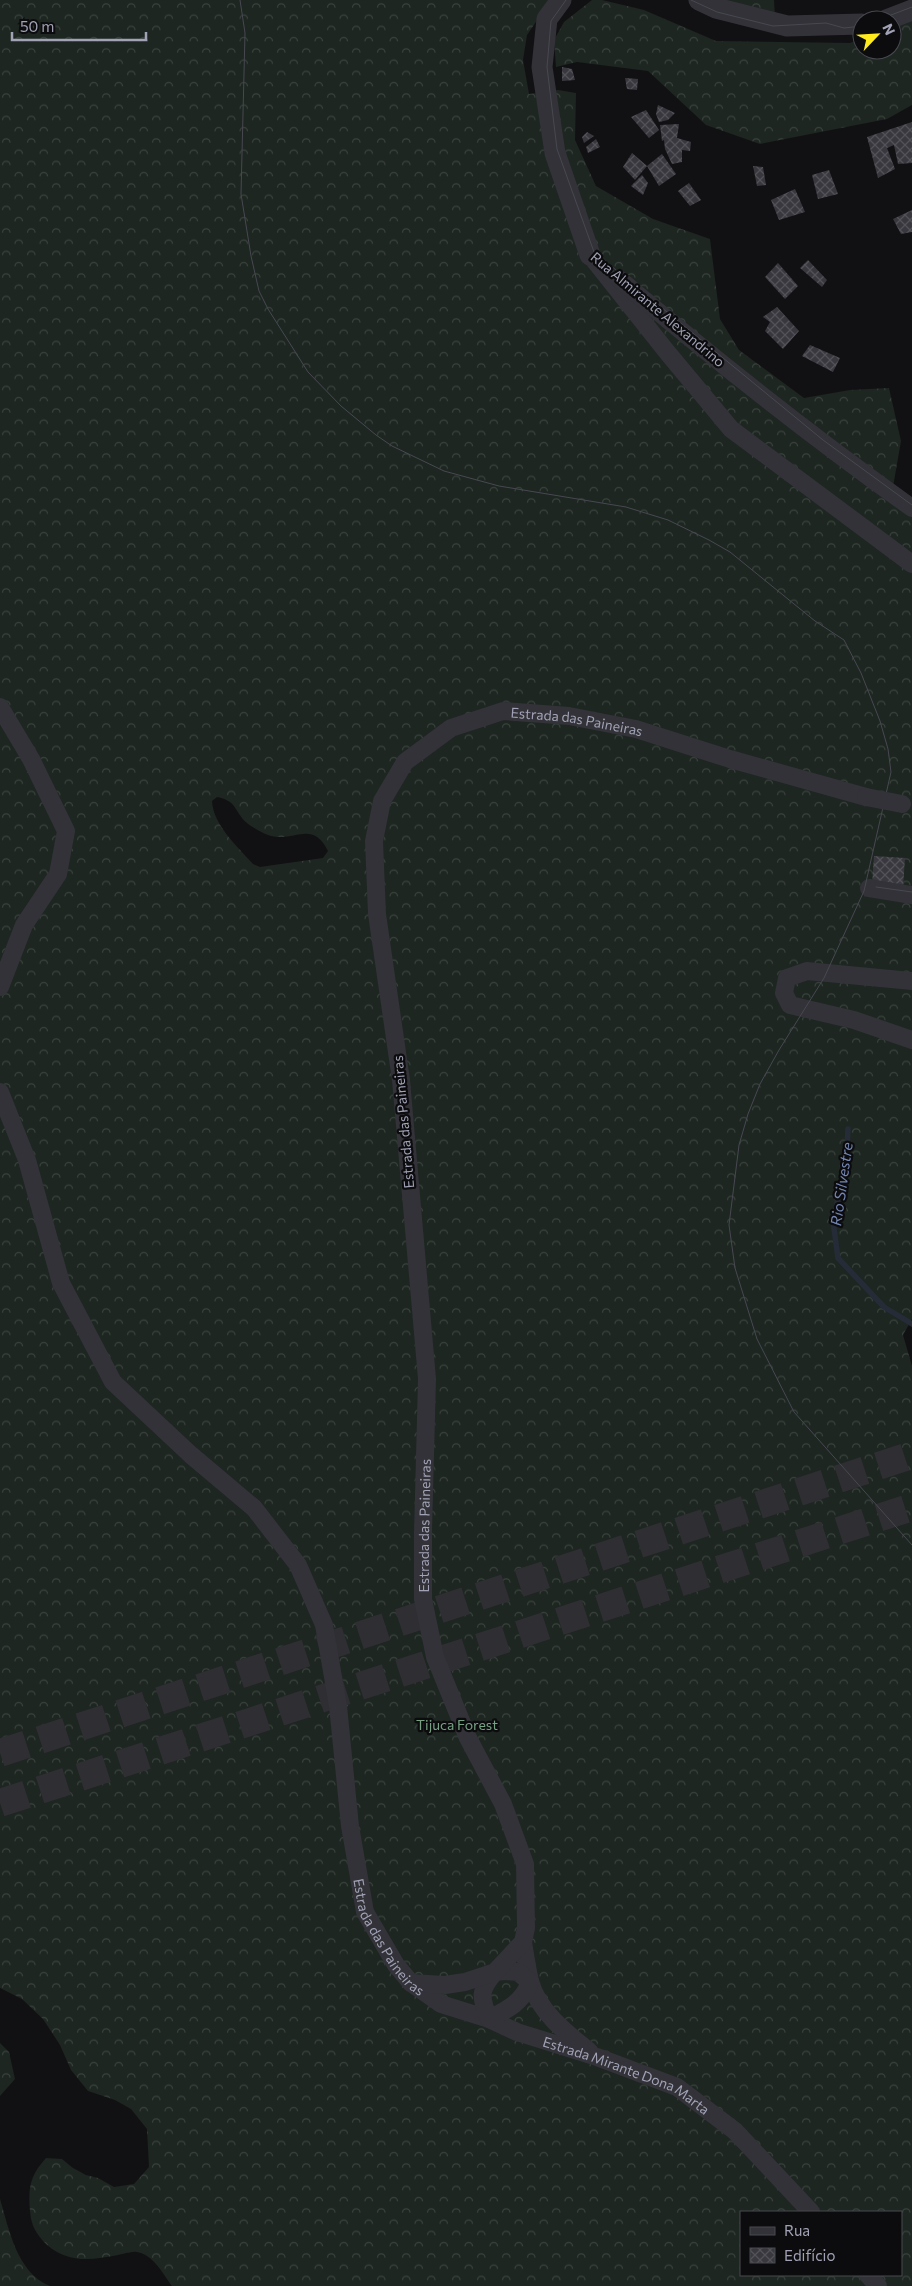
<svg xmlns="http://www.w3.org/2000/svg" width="912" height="2286" font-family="Commissioner,sans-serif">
  <defs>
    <pattern id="forest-crowns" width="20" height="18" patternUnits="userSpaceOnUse" patternTransform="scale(1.25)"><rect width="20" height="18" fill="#1d2620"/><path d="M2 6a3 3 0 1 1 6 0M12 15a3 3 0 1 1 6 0" fill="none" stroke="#3b423e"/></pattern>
    <pattern id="building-cross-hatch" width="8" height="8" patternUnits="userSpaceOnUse" patternTransform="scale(1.25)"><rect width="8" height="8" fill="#39383e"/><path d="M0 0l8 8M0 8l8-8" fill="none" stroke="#525258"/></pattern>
  </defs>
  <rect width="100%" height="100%" fill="#111113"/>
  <g fill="url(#forest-crowns)" fill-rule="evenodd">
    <path d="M 0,0 L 551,0 L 527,35 L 523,60 L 529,94 L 558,90 L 576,93 L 575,140 L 596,186 L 653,219 L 710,239 L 720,319 L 739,350 L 804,398 L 850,390 L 889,388 L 901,441 L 893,487 L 912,501 L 912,1319 L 903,1335 L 912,1366 L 912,2286 L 172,2286 C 163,2274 154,2255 137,2252 C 132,2251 124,2254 118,2255 C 92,2260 68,2264 46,2244 C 36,2234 31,2225 30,2211 C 28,2187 30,2176 46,2158 L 62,2159 L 73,2168 L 86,2175 L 98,2178 L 114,2187 L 134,2184 L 149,2167 L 147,2129 L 131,2109 L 115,2100 L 88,2091 L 71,2070 L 60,2045 L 43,2019 L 22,1999 L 0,1988 ZM 217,797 C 238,801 234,812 247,823 C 252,827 262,833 268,835 C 293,844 312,818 328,851 L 323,858 L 260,867 L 253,864 C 238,847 213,825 212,801 ZM 741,2212 L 901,2212 L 901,2275 L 741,2275 Z"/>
    <path d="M 592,0 L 602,0 L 644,10 L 716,41 L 850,43 L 862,39 L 862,50 L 892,50 L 892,29 L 912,19 L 912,105 L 887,119 L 760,144 L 706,125 L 648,71 L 577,62 L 556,67 L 554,40 L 564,22 Z"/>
    <path d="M 687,0 L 774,0 L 775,18 Z"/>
    <path d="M 0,2043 L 9,2052 L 15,2079 L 0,2096 Z"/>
    <path d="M 0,2199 C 9,2229 17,2273 50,2286 L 0,2286 Z"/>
  </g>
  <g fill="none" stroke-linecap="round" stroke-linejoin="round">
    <path stroke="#262c37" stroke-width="5.5" d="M 848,1129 L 846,1165 L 833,1221 L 838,1258 L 884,1307 L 912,1324"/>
  </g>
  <g fill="url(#building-cross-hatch)">
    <path d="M 562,67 L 572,69 L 575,80 L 562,81 Z"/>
    <path d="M 625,78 L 638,79 L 637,90 L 627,89 Z"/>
    <path d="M 658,105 L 675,113 L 668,120 L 659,122 L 656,114 Z"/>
    <path d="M 646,110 L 659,130 L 649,138 L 631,117 Z"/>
    <path d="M 912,122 L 912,163 L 898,164 L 894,145 L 887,148 L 895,169 L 878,178 L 867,137 Z"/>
    <path d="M 679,124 L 677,138 L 691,142 L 690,151 L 682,150 L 682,162 L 672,164 L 665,149 L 664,140 L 662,141 L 660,125 Z"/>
    <path d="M 587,132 L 594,136 L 584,143 L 582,137 Z"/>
    <path d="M 596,139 L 600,147 L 588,153 L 586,147 Z"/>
    <path d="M 632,153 L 647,166 L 635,180 L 623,167 Z"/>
    <path d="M 662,154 L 676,174 L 659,186 L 647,166 Z"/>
    <path d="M 753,166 L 763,167 L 766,185 L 757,186 Z"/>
    <path d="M 829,170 L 838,194 L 818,199 L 812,175 Z"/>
    <path d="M 642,175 L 648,183 L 643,195 L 631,186 Z"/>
    <path d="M 689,183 L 701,200 L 690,206 L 678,191 Z"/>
    <path d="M 795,189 L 805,212 L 779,220 L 771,200 Z"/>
    <path d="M 912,210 L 912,232 L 901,234 L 893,219 Z"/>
    <path d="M 808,260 L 827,280 L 822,287 L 800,268 Z"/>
    <path d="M 778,263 L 798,286 L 785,299 L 765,277 Z"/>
    <path d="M 777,307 L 799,331 L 783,349 L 765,331 L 770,322 L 763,317 Z"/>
    <path d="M 810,345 L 840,358 L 833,372 L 802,356 Z"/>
    <path d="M 874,856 L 905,858 L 903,888 L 872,885 Z"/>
  </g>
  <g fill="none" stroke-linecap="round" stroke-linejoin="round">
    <g stroke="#2e2e33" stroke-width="28" stroke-dasharray="28 14" stroke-linecap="butt">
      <path d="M 0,1753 L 912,1455"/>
      <path d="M 0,1803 L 912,1507"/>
    </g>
    <g stroke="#323238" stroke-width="18">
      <path d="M 590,255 L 667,352 L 731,429 L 912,564"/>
      <path d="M 619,279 C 714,359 811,436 912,508"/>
      <path d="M 0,707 L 31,759 L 66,831 L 58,874 L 24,925 L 0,987"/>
      <path d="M 869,888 L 912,895"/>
      <path d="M 912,981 L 807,971 L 787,978 L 784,993 L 790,1005 L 854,1020 L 912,1040"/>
      <path id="s1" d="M 0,1092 L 27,1160 L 61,1283 L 113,1382 L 191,1455 L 254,1508 L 298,1565 L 324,1625 L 338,1706 L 350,1826 L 365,1912 L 396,1965 L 411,1983 L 441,2004 L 489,2019 L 517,2032 L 597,2057 L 677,2087 L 735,2131 L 811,2212"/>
      <path d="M 523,1942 C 525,1955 527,1968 530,1981 C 538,2011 566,2033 589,2051"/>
      <path d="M 505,1971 L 518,1972 L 530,1982 C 523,2002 507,2010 489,2019 C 480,1997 479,1990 495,1972 Z"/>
      <path id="s2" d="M 411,1983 L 445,1985 L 465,1982 L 495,1972 L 523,1942 L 526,1928 L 525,1864 L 503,1804 L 468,1738 L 435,1657 L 423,1599 L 423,1532 L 427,1379 L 401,1080 L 377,914 L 374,841 L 382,801 L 405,762 L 451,728 L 503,711 L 569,716 L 636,729 L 730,759 L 866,797"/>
      <path d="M 868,2275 L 878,2286"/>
    </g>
    <g stroke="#323238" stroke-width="21">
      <path d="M 561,0 L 547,19 L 542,67 L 555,153 L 590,255"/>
      <path d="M 699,0 L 716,8 L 787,26 L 862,24"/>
      <path d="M 886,20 L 912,10"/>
    </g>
    <g stroke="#484851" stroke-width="1">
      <path d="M 240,0 L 245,33 L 241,194 L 251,256 L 259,291 L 268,309 L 308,372 L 341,406 L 376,435 L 392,446 L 444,471 L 499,486 L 626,507 L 668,520 L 709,540 L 730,552 L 815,621 L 844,640 L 861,673 L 880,721 L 888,749 L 891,772 L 864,891 L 824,978 L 779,1050 L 760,1084 L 748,1114 L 739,1145 L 729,1225 L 735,1268 L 757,1339 L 794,1412 L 912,1545"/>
      <path d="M 566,0 L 551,21 L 547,67 L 557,149 L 594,252 L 823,440 L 912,505"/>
      <path d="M 691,0 L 717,12 L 773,26 L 826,23 L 844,28 L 862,26"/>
      <path d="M 878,20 L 912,7"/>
      <path d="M 876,887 L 912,892"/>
    </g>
    <path stroke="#323238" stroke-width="18" d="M 866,797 L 902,804"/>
  </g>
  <g text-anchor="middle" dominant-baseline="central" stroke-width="4.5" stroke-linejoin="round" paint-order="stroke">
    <g font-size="14" fill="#a1a2b5" stroke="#0c0c0e">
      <text transform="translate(658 309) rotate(40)">Rua Almirante Alexandrino</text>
      <text stroke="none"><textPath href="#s2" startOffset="1524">Estrada das Paineiras</textPath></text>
      <text transform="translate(403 1122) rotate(-95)">Estrada das Paineiras</text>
      <text stroke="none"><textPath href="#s2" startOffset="564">Estrada das Paineiras</textPath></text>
      <text stroke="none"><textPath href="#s1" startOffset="962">Estrada das Paineiras</textPath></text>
      <text stroke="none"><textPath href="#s1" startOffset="1250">Estrada Mirante Dona Marta</textPath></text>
    </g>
    <g font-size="14" fill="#76a283" stroke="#0c0c0e">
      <text x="457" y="1724">Tijuca Forest</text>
    </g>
    <g font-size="15" font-style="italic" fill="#7486b3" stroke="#0c0c0e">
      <text transform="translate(841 1184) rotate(-82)">Rio Silvestre</text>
    </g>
  </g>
  <rect x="740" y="2211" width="162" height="65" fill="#0c0c0e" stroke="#484851"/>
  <rect x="750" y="2227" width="25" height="8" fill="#323238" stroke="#484851"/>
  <text x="784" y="2236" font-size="15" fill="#a1a2b5">Rua</text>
  <rect x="750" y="2248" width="25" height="15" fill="url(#building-cross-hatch)" stroke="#484851"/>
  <text x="784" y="2261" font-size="15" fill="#a1a2b5">Edifício</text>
  <g transform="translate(877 35) rotate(65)"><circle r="24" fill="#0c0c0e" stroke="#484851"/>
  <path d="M0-4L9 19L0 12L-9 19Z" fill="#ffea1d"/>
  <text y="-8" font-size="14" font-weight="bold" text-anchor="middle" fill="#a1a2b5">N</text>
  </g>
  <path d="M12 32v8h134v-8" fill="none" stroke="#a1a2b5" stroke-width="2.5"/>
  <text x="20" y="32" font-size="15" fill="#a1a2b5" stroke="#0c0c0e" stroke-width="4" paint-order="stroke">50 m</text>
</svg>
